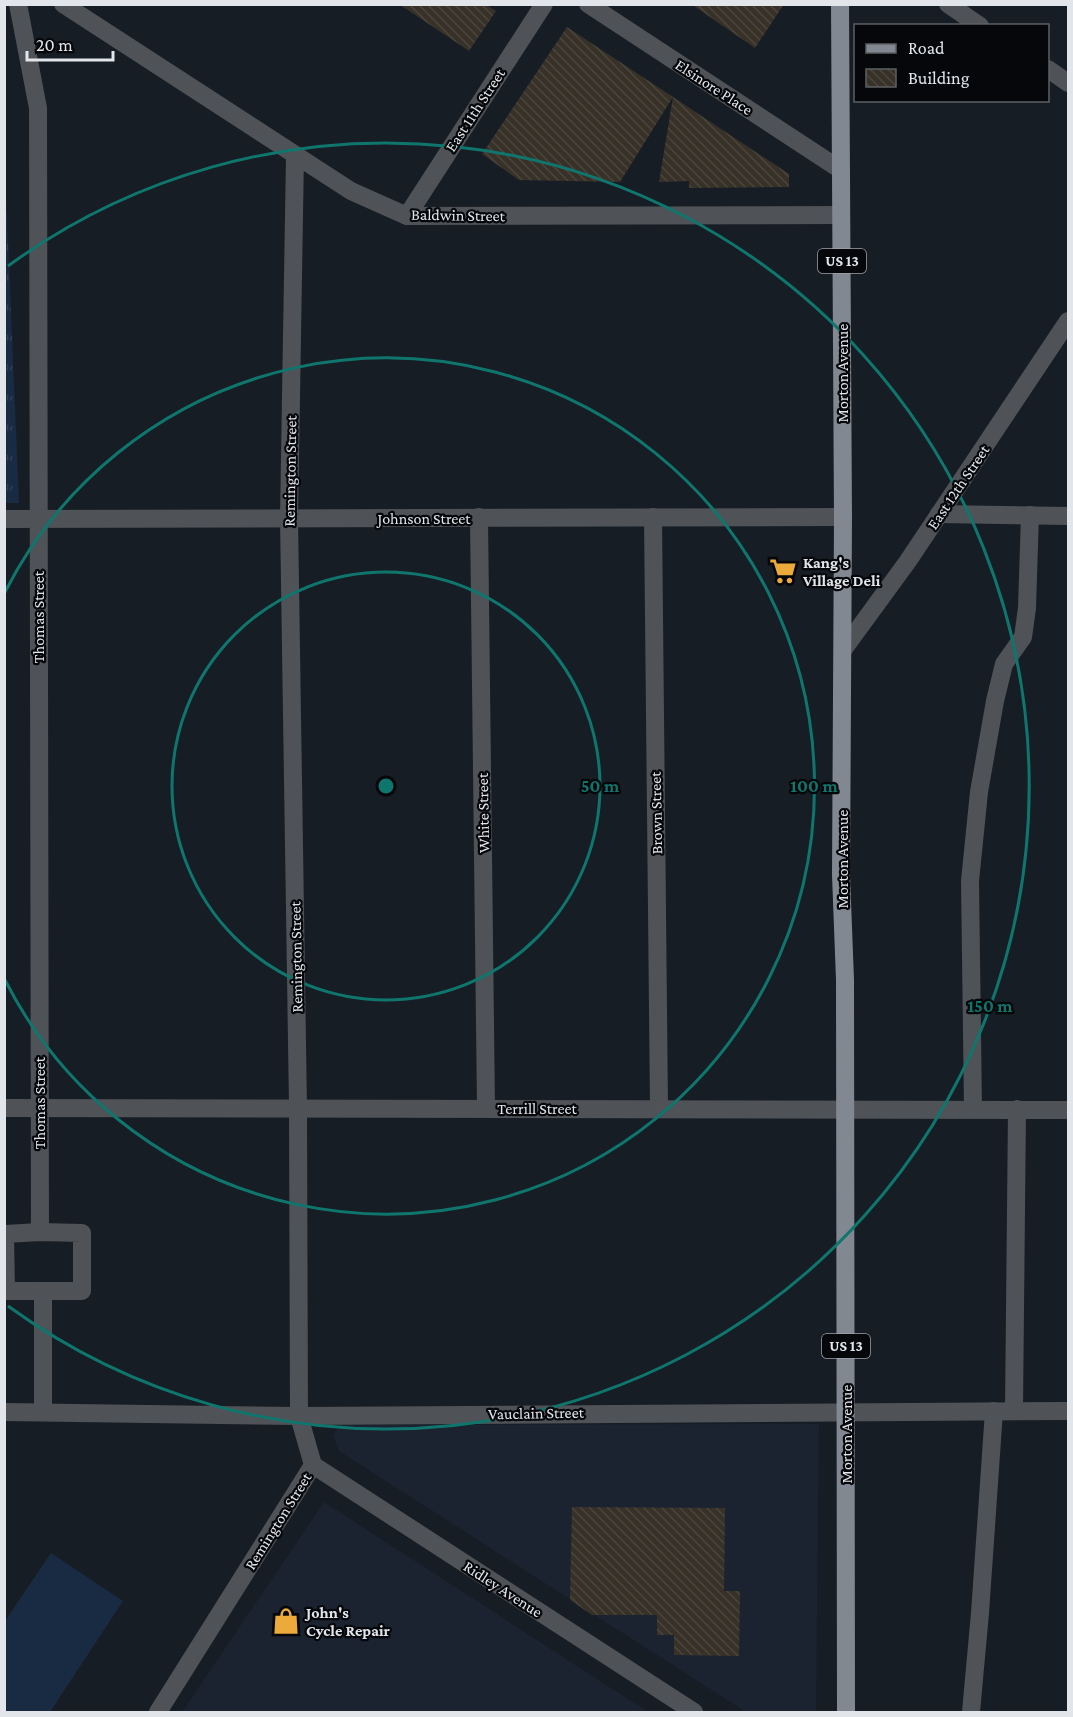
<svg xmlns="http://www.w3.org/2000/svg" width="1073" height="1717" font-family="'Crimson Pro',serif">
  <defs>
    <pattern id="park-tufts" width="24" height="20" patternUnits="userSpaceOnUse" patternTransform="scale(1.5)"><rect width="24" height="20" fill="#192a43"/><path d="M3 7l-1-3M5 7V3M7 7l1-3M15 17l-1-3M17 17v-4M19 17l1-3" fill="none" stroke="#2f3f55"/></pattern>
    <pattern id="building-back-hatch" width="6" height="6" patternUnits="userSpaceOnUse" patternTransform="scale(1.5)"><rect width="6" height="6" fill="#373128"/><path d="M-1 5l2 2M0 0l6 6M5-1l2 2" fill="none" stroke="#4a453d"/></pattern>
  </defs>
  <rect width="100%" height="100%" fill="#171d24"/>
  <g fill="#1b2330">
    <path d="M 819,1424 L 816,1712 L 746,1712 L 339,1451 L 333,1435 L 340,1425 Z"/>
    <path d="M 324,1502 L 648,1712 L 182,1712 Z"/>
  </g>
  <path fill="url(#park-tufts)" d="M 5,171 L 19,503 L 4,503 Z"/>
  <path fill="#192a43" d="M 51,1553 L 123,1601 L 50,1712 L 5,1712 L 5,1621 Z"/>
  <g fill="url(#building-back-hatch)">
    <path d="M 399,4 L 485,4 L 496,11 L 469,51 Z"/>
    <path d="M 691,4 L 784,4 L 755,48 Z"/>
    <path d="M 567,27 L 673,97 L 620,182 L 519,180 L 482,154 Z"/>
    <path d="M 673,97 L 789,174 L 789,187 L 689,188 L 689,181 L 659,182 Z"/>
    <path d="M 572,1507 L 725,1508 L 724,1591 L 740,1591 L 739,1656 L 674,1655 L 674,1635 L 657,1635 L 657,1615 L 592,1615 L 570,1600 Z"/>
  </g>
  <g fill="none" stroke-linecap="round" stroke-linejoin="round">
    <g stroke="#4f5256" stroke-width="18">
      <path d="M 18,4 L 38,108 L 40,1232"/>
      <path d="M 63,4 L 351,191 L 407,216 L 841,215"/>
      <path d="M 588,4 L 841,170"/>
      <path d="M 948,4 L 980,26"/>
      <path d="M 1048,69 L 1068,83"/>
      <path d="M 407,216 L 544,4"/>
      <path d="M 939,514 L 1068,516"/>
      <path d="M 479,517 L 486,1108"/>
      <path d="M 653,517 L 659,1108"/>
      <path d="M 4,519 L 843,517"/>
      <path d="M 843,650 L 908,561 L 1068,321"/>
      <path d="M 4,1108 L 1068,1110"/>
      <path d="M 973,1109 L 970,881 L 979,792 L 995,701 L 1004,664 L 1023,637 L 1027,608 L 1030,515"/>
      <path d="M 40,1232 L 82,1233 L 82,1291 L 6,1291 L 5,1234 Z"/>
      <path d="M 1014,1410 L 1017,1109"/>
      <path d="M 4,1412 L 299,1416 L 1068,1411"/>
      <path d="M 43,1412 L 43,1291"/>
      <path d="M 313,1465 L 694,1712"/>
      <path d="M 158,1712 L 313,1465 L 299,1416 L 298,1108 L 289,518 L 295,155"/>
      <path d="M 971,1712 L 980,1613 L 994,1411"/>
    </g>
    <path stroke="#828891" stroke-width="18" d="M 840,4 L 843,517 L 841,875 L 845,980 L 846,1712"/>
  </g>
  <g fill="none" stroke="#0f766e" stroke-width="3">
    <circle cx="386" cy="786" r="214"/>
    <path d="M5 592A428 428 0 1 1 5 980"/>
    <path d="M8 266A643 643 0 1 1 8 1306"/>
  </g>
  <defs>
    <symbol id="supermarket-bare" viewBox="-9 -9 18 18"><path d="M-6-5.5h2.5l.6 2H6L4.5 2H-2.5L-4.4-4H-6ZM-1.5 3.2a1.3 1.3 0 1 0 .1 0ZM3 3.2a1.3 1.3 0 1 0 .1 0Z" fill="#ebaa39" stroke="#05070a" stroke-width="2.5" paint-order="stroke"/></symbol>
    <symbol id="shop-bare" viewBox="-9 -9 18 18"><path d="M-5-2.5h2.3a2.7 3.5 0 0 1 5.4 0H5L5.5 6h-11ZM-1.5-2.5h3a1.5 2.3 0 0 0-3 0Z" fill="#ebaa39" stroke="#05070a" stroke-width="2.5" paint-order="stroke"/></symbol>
  </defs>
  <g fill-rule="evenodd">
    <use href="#supermarket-bare" x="764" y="552" width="38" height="38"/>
    <use href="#shop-bare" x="267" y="1602" width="38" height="38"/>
  </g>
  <g text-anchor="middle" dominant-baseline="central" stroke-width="4.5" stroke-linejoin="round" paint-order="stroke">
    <g fill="#05070a" stroke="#a0a3a8" stroke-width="1.5">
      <rect x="818" y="249" width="48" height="24" rx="4.5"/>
      <rect x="822" y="1334" width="48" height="24" rx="4.5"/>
    </g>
    <g font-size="15" font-weight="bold" fill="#e2e6eb">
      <text x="842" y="261">US 13</text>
      <text x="846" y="1346">US 13</text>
    </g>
    <g font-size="16" fill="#e2e6eb" stroke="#05070a">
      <text transform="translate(714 87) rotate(33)">Elsinore Place</text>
      <text transform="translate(475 110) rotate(-57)">East 11th Street</text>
      <text transform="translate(458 215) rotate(1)">Baldwin Street</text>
      <text transform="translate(842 373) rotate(-90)">Morton Avenue</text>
      <text transform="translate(290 471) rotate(-89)">Remington Street</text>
      <text transform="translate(958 487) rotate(-56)">East 12th Street</text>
      <text x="424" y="518">Johnson Street</text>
      <text transform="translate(38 617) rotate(-90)">Thomas Street</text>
      <text transform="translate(483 813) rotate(-91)">White Street</text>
      <text transform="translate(656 813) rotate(-91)">Brown Street</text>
      <text transform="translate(842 859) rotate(-90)">Morton Avenue</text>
      <text transform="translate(296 957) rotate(-91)">Remington Street</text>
      <text transform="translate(39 1103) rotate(-90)">Thomas Street</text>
      <text x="537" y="1108">Terrill Street</text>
      <text transform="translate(536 1413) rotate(-1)">Vauclain Street</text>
      <text transform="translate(846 1434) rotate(-90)">Morton Avenue</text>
      <text transform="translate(278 1521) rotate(-58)">Remington Street</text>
      <text transform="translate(503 1589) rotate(33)">Ridley Avenue</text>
    </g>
    <g font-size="16" font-weight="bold" fill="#e2e6eb" stroke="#05070a" text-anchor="start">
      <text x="803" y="562">Kang's<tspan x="803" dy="18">Village Deli</tspan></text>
      <text x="306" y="1612">John's<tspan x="306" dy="18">Cycle Repair</tspan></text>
    </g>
  </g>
  <circle cx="386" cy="786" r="9" fill="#0f766e" stroke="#05070a" stroke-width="3"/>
  <g font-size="18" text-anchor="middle" font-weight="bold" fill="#0f766e" stroke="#05070a" stroke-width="4.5" stroke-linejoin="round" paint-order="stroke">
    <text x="600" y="792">50 m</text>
    <text x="814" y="792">100 m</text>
    <text x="990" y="1012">150 m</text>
  </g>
  <rect width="1073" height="1717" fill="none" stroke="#e2e6eb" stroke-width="12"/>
  <rect x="854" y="24" width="195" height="78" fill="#05070a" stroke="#5d6064" stroke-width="1.5"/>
  <rect x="866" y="44" width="30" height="9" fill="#828891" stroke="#5d6064" stroke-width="1.5"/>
  <text x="908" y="54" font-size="18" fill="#e2e6eb">Road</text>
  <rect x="866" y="69" width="30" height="18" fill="url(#building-back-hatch)" stroke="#5d6064" stroke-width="1.5"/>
  <text x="908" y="84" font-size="18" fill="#e2e6eb">Building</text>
  <path d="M27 51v9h86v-9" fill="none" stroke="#e2e6eb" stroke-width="3"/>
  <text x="36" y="51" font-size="18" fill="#e2e6eb" stroke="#05070a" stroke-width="4.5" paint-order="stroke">20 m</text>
</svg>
